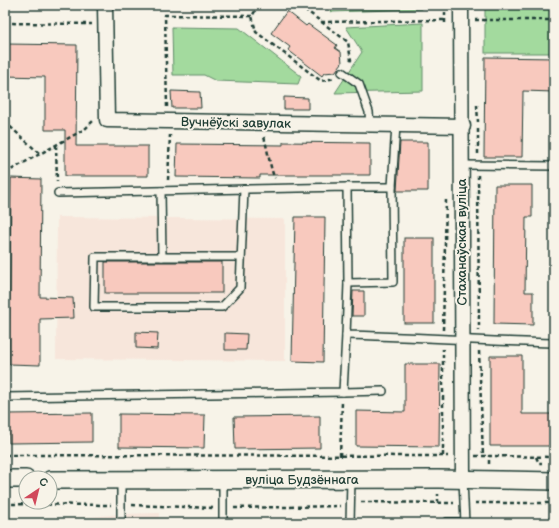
<svg xmlns="http://www.w3.org/2000/svg" width="559" height="528" font-family="'Balsamiq Sans',sans-serif">
  <rect width="100%" height="100%" fill="#f7f3e8"/>
  <filter id="ink" filterUnits="userSpaceOnUse"><feTurbulence type="fractalNoise" baseFrequency=".025" numOctaves="2"/><feDisplacementMap in="SourceGraphic" scale="8" xChannelSelector="R" yChannelSelector="G"/><feConvolveMatrix kernelMatrix="1 2 1 2 8 2 1 2 1" color-interpolation-filters="sRGB"/></filter>
  <g filter="url(#ink)">
    <g fill="#f7e6db">
      <path d="M 57,217 L 285,219 L 285,361 L 56,359 Z"/>
      <path d="M 159,513 L 159,523 L 34,523 L 120,514 Z"/>
    </g>
    <g fill="#a3da9e" stroke="#618c69">
      <path d="M 322,5 L 422,5 L 422,9 L 332,12 Z"/>
      <rect x="485" y="5" width="69" height="48"/>
      <path d="M 423,23 L 423,91 L 335,93 L 362,52 L 346,27 Z"/>
      <path d="M 172,27 L 239,28 L 301,76 L 298,84 L 216,81 L 204,75 L 173,75 Z"/>
    </g>
    <g fill="#f8c9be" stroke="#1f3d34">
      <path d="M 287,11 L 306,26 L 308,24 L 337,45 L 335,48 L 341,52 L 342,63 L 335,72 L 324,73 L 322,76 L 288,50 L 290,47 L 271,33 Z"/>
      <path d="M 5,44 L 77,45 L 76,146 L 148,146 L 148,176 L 65,176 L 65,130 L 45,130 L 45,77 L 5,76 Z"/>
      <path d="M 485,57 L 554,58 L 554,92 L 523,91 L 522,157 L 484,157 Z"/>
      <path d="M 171,91 L 200,92 L 201,108 L 172,108 Z"/>
      <path d="M 284,97 L 308,98 L 308,109 L 284,109 Z"/>
      <path d="M 283,142 L 370,143 L 370,175 L 260,175 L 260,178 L 176,177 L 177,144 L 283,145 Z"/>
      <path d="M 400,142 L 428,142 L 428,191 L 397,191 Z"/>
      <path d="M 11,178 L 41,179 L 40,297 L 73,298 L 74,318 L 40,319 L 40,365 L 9,364 Z"/>
      <path d="M 495,185 L 532,185 L 532,217 L 526,217 L 525,292 L 533,292 L 533,325 L 494,324 Z"/>
      <path d="M 295,217 L 325,217 L 323,362 L 292,361 Z"/>
      <rect x="404" y="238" width="30" height="85"/>
      <rect x="105" y="262" width="117" height="31"/>
      <path d="M 353,291 L 364,291 L 364,316 L 352,316 Z"/>
      <path d="M 136,332 L 158,333 L 157,349 L 136,348 Z"/>
      <path d="M 225,333 L 247,334 L 246,350 L 225,350 Z"/>
      <path d="M 490,356 L 522,356 L 522,414 L 554,414 L 554,446 L 490,446 Z"/>
      <path d="M 405,364 L 440,364 L 439,447 L 356,446 L 356,411 L 405,412 Z"/>
      <path d="M 92,413 L 92,442 L 9,443 L 8,414 Z"/>
      <path d="M 119,414 L 205,415 L 204,448 L 119,447 Z"/>
      <path d="M 320,416 L 320,448 L 235,449 L 234,417 Z"/>
    </g>
    <g fill="none" stroke-linecap="round" stroke-linejoin="round">
      <defs>
        <g id="service">
          <path d="M 342,72 L 359,84 L 369,112 L 370,125"/>
          <path d="M 463,165 L 554,166"/>
          <path d="M 347,187 L 392,187 L 393,282 L 348,283"/>
          <path d="M 392,187 L 396,125"/>
          <path d="M 161,191 L 162,257"/>
          <path d="M 58,193 L 347,187 L 348,283 L 346,335 C 415,337 484,341 554,343"/>
          <path d="M 241,257 L 95,257 L 94,307 L 222,307 L 240,288 L 244,189"/>
          <path d="M 343,392 L 383,391"/>
          <path d="M 5,397 L 343,392 L 346,335"/>
          <path d="M 463,480 L 465,523"/>
          <path d="M 121,481 L 121,523"/>
          <path d="M 447,522 L 465,522"/>
          <path d="M 223,523 L 223,480"/>
          <path d="M 350,523 L 351,479"/>
        </g>
        <g id="minor">
          <path d="M 105,5 L 107,120 L 463,126"/>
          <path d="M 461,5 L 463,480"/>
        </g>
        <g id="tertiary">
          <path d="M 5,479 L 26,479"/>
          <path d="M 50,480 L 438,479 L 554,481"/>
        </g>
      </defs>
      <use href="#service" stroke="#1f3d34" stroke-width="10"/>
      <use href="#minor" stroke="#1f3d34" stroke-width="17"/>
      <use href="#tertiary" stroke="#1f3d34" stroke-width="20"/>
      <g stroke="#1f3d34" stroke-width="2.5" stroke-dasharray="4 3" stroke-linecap="butt">
        <path d="M 259,5 L 252,16 L 256,32 L 321,81 L 335,78"/>
        <path d="M 299,5 L 348,42 L 351,60 L 349,63"/>
        <path d="M 445,5 L 445,26"/>
        <path d="M 475,20 L 554,20"/>
        <path d="M 321,22 L 446,20"/>
        <path d="M 5,23 L 92,24"/>
        <path d="M 477,105 L 478,122"/>
        <path d="M 167,107 L 165,15 L 252,16"/>
        <path d="M 5,122 L 40,154"/>
        <path d="M 478,129 L 478,156"/>
        <path d="M 264,137 C 267,146 271,173 275,178"/>
        <path d="M 56,145 L 57,182"/>
        <path d="M 5,171 L 9,171 L 85,129 L 93,121"/>
        <path d="M 478,175 L 479,330"/>
        <path d="M 168,180 L 170,135"/>
        <path d="M 443,330 L 446,199"/>
        <path d="M 479,351 L 483,456"/>
        <path d="M 5,455 L 448,456"/>
        <path d="M 340,456 L 342,402"/>
        <path d="M 443,456 L 443,349"/>
        <path d="M 475,456 L 489,456"/>
        <path d="M 536,457 L 539,463 L 542,463"/>
        <path d="M 489,464 L 489,456 L 554,457"/>
        <path d="M 361,502 L 454,503"/>
        <path d="M 438,503 L 438,494"/>
        <path d="M 475,503 L 554,503"/>
        <path d="M 5,504 L 111,505"/>
        <path d="M 132,505 L 213,508"/>
        <path d="M 234,508 L 340,506"/>
        <path d="M 553,523 L 553,503"/>
      </g>
      <use href="#service" stroke="#f7f3e8" stroke-width="7"/>
      <use href="#minor" stroke="#f7f3e8" stroke-width="14"/>
      <use href="#tertiary" stroke="#f7f3e8" stroke-width="17"/>
    </g>
  </g>
  <g text-anchor="middle" dominant-baseline="central" stroke-width="4" stroke-linejoin="round" paint-order="stroke">
    <g font-size="13" fill="#1f3d34" stroke="#f7f3e8">
      <text transform="translate(236 123) rotate(1)">Вучнёўскі завулак</text>
      <text transform="translate(462 242) rotate(-90)">Стаханаўская вуліца</text>
      <text x="302" y="480">вуліца Будзённага</text>
    </g>
  </g>
  <rect width="559" height="528" fill="none" stroke="#f7f3e8" stroke-width="20"/>
  <rect x="10" y="10" width="539" height="508" fill="none" stroke="#1f3d34" stroke-width="1.5" filter="url(#ink)"/>
  <g transform="translate(38 490) rotate(35)"><circle r="19" fill="#f7f3e8" stroke="#a1aaa0"/>
  <path d="M0-3L7 15L0 10L-7 15Z" fill="#d1495b"/>
  <text y="-6" font-size="11" font-weight="bold" text-anchor="middle" fill="#1f3d34">С</text>
  </g>
</svg>
